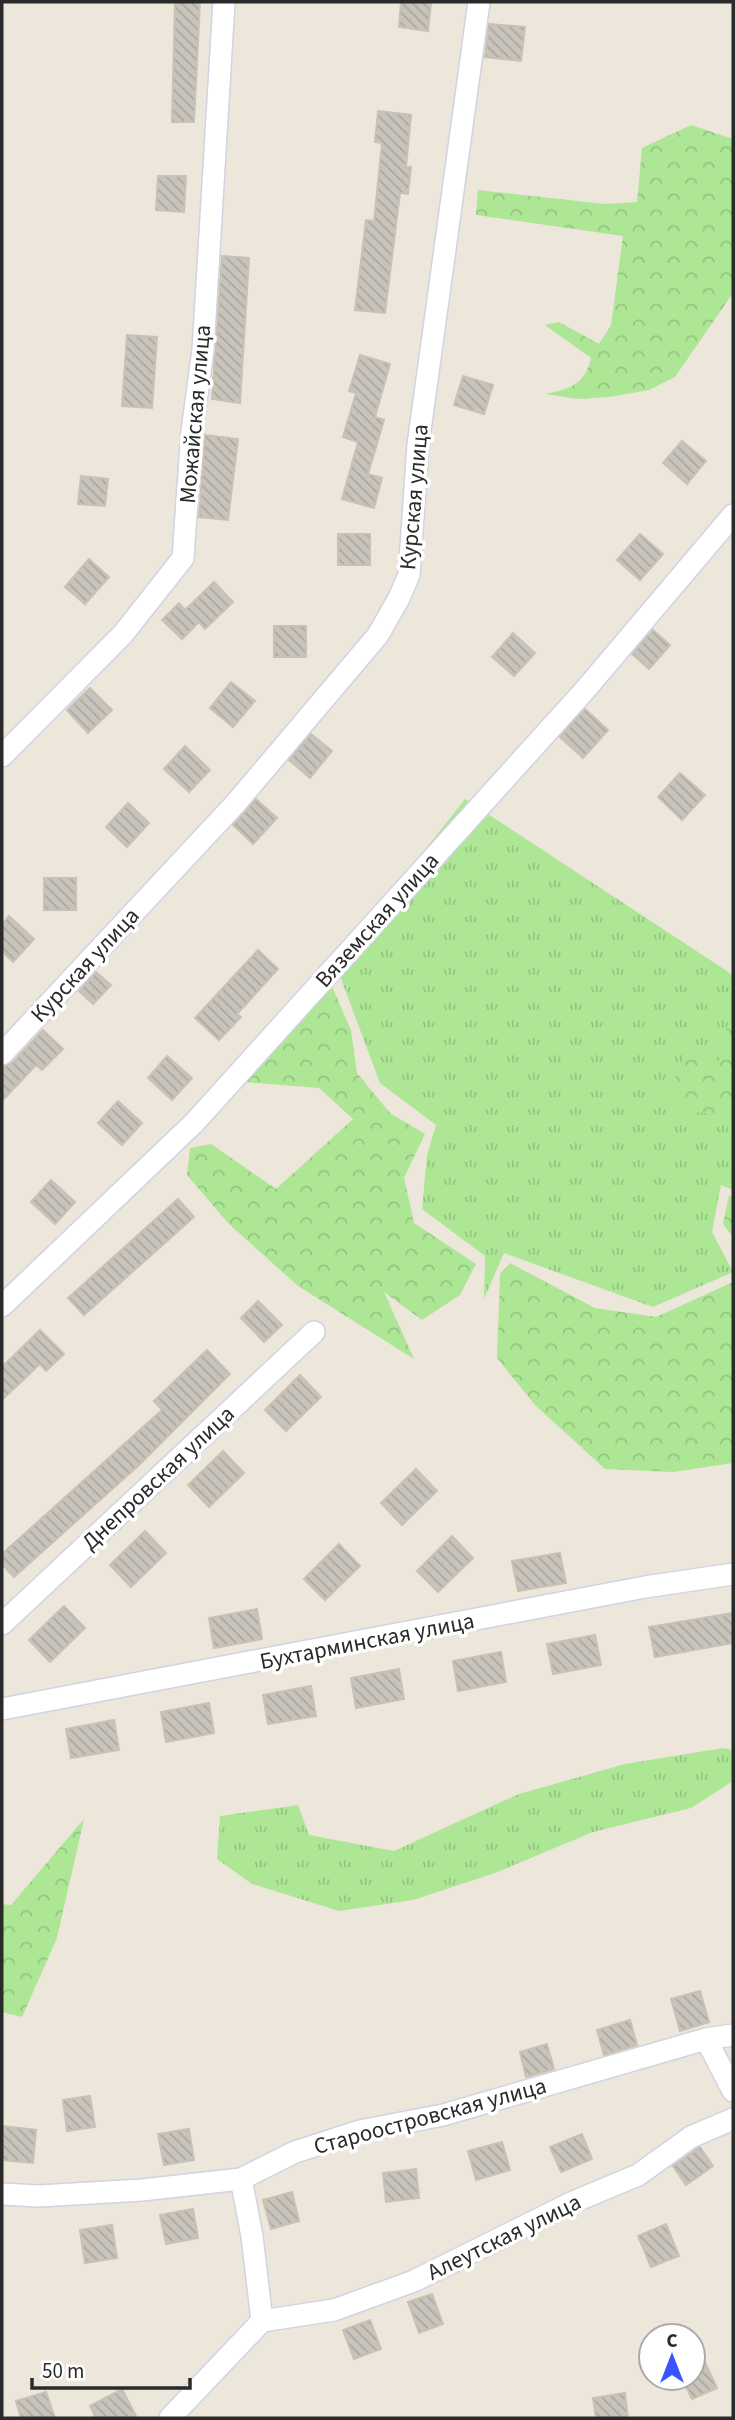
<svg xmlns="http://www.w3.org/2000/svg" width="735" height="2420" font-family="'Source Sans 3',sans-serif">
  <defs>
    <pattern id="grass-tufts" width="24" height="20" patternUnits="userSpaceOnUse" patternTransform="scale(1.75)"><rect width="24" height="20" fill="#ade695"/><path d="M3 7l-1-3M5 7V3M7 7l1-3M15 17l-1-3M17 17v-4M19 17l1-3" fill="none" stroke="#95c581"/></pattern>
    <pattern id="forest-crowns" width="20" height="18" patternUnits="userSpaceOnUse" patternTransform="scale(1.75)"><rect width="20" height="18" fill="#ade695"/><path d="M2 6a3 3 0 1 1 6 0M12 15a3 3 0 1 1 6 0" fill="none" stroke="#95c581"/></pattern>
    <pattern id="building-back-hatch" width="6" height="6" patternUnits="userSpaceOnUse" patternTransform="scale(1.75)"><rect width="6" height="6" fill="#c8c3bb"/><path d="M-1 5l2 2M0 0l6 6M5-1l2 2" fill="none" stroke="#aca8a1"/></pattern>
  </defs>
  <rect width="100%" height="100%" fill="#ede6db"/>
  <g fill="url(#grass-tufts)">
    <path d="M 465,799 L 733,975 L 733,1190 L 721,1185 L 712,1232 L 733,1272 L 653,1307 L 504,1253 L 484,1299 L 485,1256 L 422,1209 L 427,1155 L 436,1125 L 380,1083 L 337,968 L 350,945 Z"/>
    <path d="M 723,1748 L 733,1750 L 733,1781 L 691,1808 L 593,1832 L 495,1873 L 413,1900 L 339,1911 L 252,1884 L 217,1859 L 220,1816 L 298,1805 L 309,1835 L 394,1851 L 519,1794 L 625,1764 Z"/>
  </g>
  <g fill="url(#forest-crowns)">
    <path d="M 691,125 L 733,139 L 733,293 L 675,377 L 649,390 L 609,397 L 578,399 L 545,394 C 569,389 585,385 591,358 L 545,325 L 559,322 L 599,344 L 611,325 L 623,236 L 476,215 L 478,190 L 605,204 L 637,202 L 642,148 Z"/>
    <path d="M 327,975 L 351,1030 L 357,1073 L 390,1113 L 425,1134 L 404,1178 L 414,1223 L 476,1264 L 460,1295 L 422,1320 L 384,1292 L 414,1359 L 298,1286 L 228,1223 L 187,1175 L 190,1148 L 211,1144 L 276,1189 L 353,1119 L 319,1088 L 231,1081 Z"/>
    <path d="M 730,1015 L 733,1017 L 733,1114 L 680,1112 L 669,1092 L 691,1043 L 718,1063 Z"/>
    <path d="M 729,1195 L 733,1198 L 733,1237 L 723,1224 Z"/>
    <path d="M 510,1263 L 595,1308 L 656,1317 L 733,1282 L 733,1463 L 673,1472 L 605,1469 L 535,1405 L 497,1358 L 500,1274 Z"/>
    <path d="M 84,1819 L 57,1938 L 22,2017 L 2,2012 L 2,1904 L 11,1905 Z"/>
  </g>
  <g fill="url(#building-back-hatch)" stroke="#c8c2b5" stroke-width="2">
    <path d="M 175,2 L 200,2 L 194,122 L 172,122 Z"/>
    <path d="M 401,2 L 431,2 L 428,31 L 399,27 Z"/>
    <path d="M 489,24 L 525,27 L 521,61 L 485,57 Z"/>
    <path d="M 378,111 L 411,115 L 406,167 L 411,167 L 408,194 L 400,193 L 385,313 L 355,310 L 366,220 L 374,221 L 382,143 L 375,142 Z"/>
    <path d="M 158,176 L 186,176 L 184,212 L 156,210 Z"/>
    <path d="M 222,256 L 249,258 L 240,403 L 212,399 Z"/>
    <path d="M 127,335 L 157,337 L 152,408 L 122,406 Z"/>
    <path d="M 360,355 L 390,364 L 375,417 L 384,420 L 368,474 L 382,478 L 374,508 L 342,499 L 358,442 L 343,437 L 356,393 L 349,391 Z"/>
    <path d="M 463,376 L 493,385 L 484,414 L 454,405 Z"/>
    <path d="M 205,435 L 238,439 L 228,520 L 199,517 Z"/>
    <path d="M 682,441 L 706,461 L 687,484 L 663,463 Z"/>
    <path d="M 81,476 L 108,479 L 105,506 L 78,504 Z"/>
    <rect x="338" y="534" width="32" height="31"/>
    <path d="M 640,534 L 663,554 L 640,580 L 617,560 Z"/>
    <path d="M 89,559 L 109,577 L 85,604 L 65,587 Z"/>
    <path d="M 214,582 L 233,602 L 205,629 L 199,622 L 182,639 L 162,620 L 179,603 L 185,610 Z"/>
    <rect x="274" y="626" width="32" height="31"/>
    <path d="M 653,630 L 670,645 L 649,669 L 632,654 Z"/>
    <path d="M 513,633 L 535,653 L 514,676 L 492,657 Z"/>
    <path d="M 231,682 L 255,701 L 233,727 L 210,708 Z"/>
    <path d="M 90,688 L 112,710 L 88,733 L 67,710 Z"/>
    <path d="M 585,709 L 608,730 L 583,758 L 560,737 Z"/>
    <path d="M 311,734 L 332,751 L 310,778 L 289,760 Z"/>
    <path d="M 185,746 L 210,770 L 189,792 L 164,769 Z"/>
    <path d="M 680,773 L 705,795 L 682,820 L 658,797 Z"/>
    <path d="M 256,799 L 277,818 L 253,844 L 233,825 Z"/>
    <path d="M 128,803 L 149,823 L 127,847 L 106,827 Z"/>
    <rect x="44" y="878" width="32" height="32"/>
    <path d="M 9,916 L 34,939 L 13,962 L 2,951 L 2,925 Z"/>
    <path d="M 258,950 L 278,969 L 237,1014 L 241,1017 L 219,1040 L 195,1018 Z"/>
    <path d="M 96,972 L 111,985 L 93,1004 L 79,991 Z"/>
    <path d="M 43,1030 L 63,1049 L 42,1070 L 36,1065 L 2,1101 L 2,1067 L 12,1063 Z"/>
    <path d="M 167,1056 L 192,1078 L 172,1100 L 148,1078 Z"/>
    <path d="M 118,1101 L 142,1123 L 122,1145 L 98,1123 Z"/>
    <path d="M 51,1180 L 75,1202 L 55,1224 L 31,1202 Z"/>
    <path d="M 178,1199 L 194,1217 L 84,1315 L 68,1298 Z"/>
    <path d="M 258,1301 L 282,1325 L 264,1342 L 241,1318 Z"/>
    <path d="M 40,1330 L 64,1354 L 46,1371 L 40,1364 L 2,1400 L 2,1367 Z"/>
    <path d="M 207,1350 L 230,1374 L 139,1465 L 14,1577 L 2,1564 L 2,1554 L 162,1410 L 154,1401 Z"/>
    <path d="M 300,1375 L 321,1397 L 286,1431 L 265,1410 Z"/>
    <path d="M 223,1451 L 244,1473 L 209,1507 L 188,1485 Z"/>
    <path d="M 416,1469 L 437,1491 L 402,1525 L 381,1503 Z"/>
    <path d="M 145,1531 L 166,1553 L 131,1587 L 110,1565 Z"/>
    <path d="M 452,1536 L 473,1558 L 438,1592 L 417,1571 Z"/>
    <path d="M 339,1544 L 360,1566 L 325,1600 L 304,1579 Z"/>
    <path d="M 560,1553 L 566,1583 L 518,1591 L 512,1561 Z"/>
    <path d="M 64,1606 L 85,1628 L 50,1662 L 29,1640 Z"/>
    <path d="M 257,1609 L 262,1639 L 214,1648 L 209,1618 Z"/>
    <path d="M 733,1613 L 733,1643 L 655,1657 L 649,1627 Z"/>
    <path d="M 595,1635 L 601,1665 L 553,1674 L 547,1644 Z"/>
    <path d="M 501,1652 L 506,1682 L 458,1691 L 453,1661 Z"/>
    <path d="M 399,1669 L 404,1699 L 356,1708 L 351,1678 Z"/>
    <path d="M 311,1686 L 316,1716 L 268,1724 L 263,1695 Z"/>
    <path d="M 209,1703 L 214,1733 L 166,1742 L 161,1712 Z"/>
    <path d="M 114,1720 L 119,1750 L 71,1758 L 66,1729 Z"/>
    <path d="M 700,1991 L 709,2022 L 680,2031 L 671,1999 Z"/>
    <path d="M 630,2020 L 637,2045 L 604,2055 L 597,2030 Z"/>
    <path d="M 547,2044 L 554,2069 L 526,2077 L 520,2052 Z"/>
    <path d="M 90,2096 L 95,2127 L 67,2131 L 63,2100 Z"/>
    <path d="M 2,2126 L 36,2130 L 33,2163 L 2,2160 Z"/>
    <path d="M 189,2129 L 194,2160 L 164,2165 L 158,2134 Z"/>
    <path d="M 582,2134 L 592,2159 L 561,2172 L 550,2147 Z"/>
    <path d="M 502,2142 L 510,2170 L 476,2180 L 468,2151 Z"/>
    <path d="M 700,2147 L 713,2166 L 686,2185 L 673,2166 Z"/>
    <path d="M 416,2169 L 419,2198 L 386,2202 L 383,2173 Z"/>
    <path d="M 292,2192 L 299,2221 L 271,2229 L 263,2200 Z"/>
    <path d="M 193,2209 L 198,2238 L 166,2244 L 160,2215 Z"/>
    <path d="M 666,2224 L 679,2256 L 651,2267 L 638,2236 Z"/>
    <path d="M 112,2225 L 117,2258 L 85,2263 L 80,2230 Z"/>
    <path d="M 432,2294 L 443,2324 L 419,2333 L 408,2302 Z"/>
    <path d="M 370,2320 L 381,2349 L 354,2359 L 343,2330 Z"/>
    <path d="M 693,2337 L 717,2388 L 692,2399 L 682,2378 L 693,2378 Z"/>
    <path d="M 122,2389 L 137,2418 L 96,2418 L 90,2406 Z"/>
    <path d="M 46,2392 L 55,2418 L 21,2418 L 16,2401 Z"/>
    <path d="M 625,2393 L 628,2418 L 596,2418 L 593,2398 Z"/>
  </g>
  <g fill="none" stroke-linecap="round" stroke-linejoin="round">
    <defs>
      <g id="street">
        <path d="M 2,756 L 123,634 L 183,558 L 192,431 L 203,350 L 224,2"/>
        <path d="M 2,1054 L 236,803 L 378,635 L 399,598 L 409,575 L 418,445 L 479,2"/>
        <path d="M 2,1306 L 194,1123 L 585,690 L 733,515"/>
        <path d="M 2,1624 L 314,1332"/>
        <path d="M 2,1709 L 645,1587 L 733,1574"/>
        <path d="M 706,2039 L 733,2091"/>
        <path d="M 241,2179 L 252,2236 L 262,2321"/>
        <path d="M 2,2194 L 39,2196 L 142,2190 L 241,2179 L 295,2152 L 360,2131 L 443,2115 L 706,2039 L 733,2035"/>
        <path d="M 170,2418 L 262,2321 L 334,2310 L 414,2281 L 571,2203 L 638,2175 L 691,2137 L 733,2119"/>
      </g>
    </defs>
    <use href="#street" stroke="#d0d3e3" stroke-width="24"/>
    <use href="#street" stroke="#fff" stroke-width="21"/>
  </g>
  <g text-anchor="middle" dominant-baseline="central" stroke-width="7" stroke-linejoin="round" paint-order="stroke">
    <g font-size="23" fill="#2a2a2a" stroke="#fff">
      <text transform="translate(195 414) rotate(-85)">Можайская улица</text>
      <text transform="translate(414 497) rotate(-85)">Курская улица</text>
      <text transform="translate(377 920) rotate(-48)">Вяземская улица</text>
      <text transform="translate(85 965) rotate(-47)">Курская улица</text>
      <text transform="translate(158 1478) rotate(-43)">Днепровская улица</text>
      <text transform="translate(367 1641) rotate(-11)">Бухтарминская улица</text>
      <text transform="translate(430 2116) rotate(-15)">Староостровская улица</text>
      <text transform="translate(504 2237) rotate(-26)">Алеутская улица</text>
    </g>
  </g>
  <rect width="735" height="2420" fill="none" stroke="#2a2a2a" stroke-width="7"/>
  <g transform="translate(672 2357)"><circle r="33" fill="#ffffff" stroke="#aaaaaa" stroke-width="2"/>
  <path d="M0-5L12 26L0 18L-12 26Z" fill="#3654ff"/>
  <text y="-10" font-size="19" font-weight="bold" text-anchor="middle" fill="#2a2a2a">С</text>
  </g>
  <path d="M32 2378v10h158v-10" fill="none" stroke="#2a2a2a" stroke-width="3.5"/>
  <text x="42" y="2378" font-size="21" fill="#2a2a2a" stroke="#ffffff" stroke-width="5" paint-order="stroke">50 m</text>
</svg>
